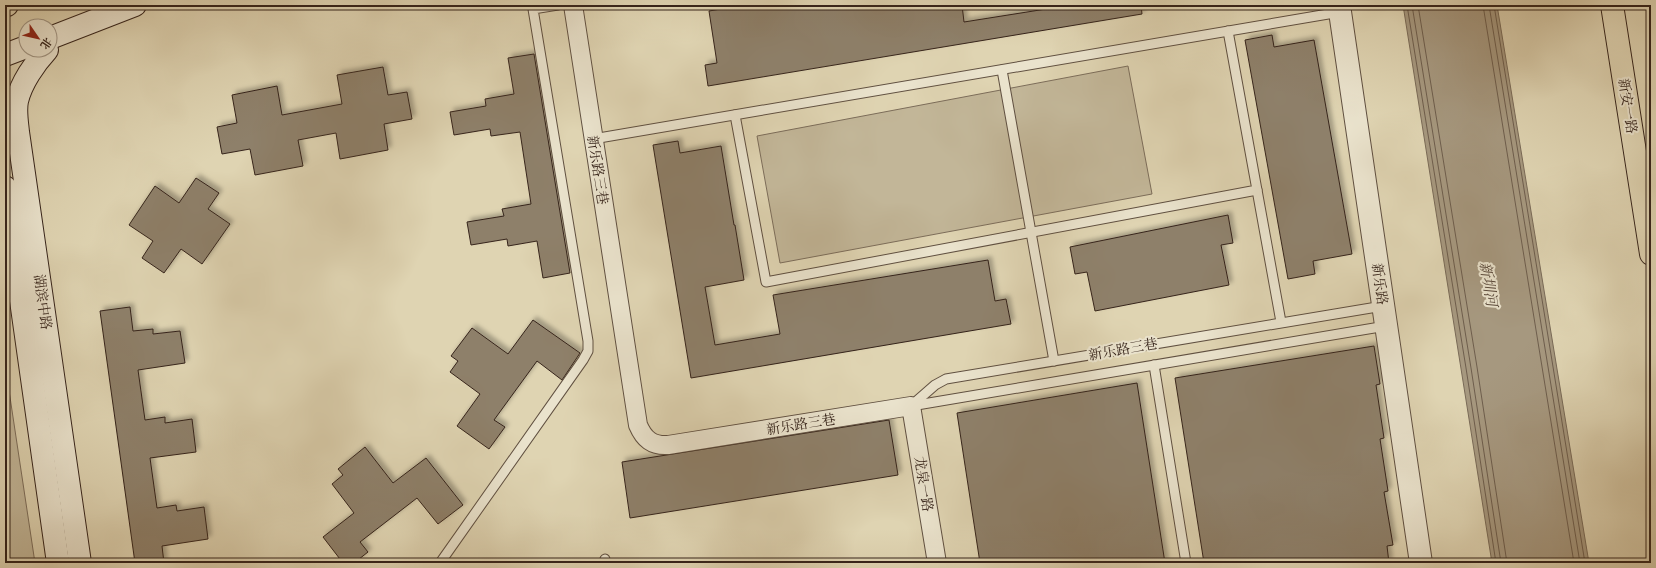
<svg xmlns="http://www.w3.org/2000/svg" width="1656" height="568" font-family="'EB Garamond','Noto Serif SC',serif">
  <defs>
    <filter id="shadow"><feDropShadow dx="3.5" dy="-3.5" stdDeviation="2" flood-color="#0004"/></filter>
  </defs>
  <rect width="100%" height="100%" fill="#dfd4b2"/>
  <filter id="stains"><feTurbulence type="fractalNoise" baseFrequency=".005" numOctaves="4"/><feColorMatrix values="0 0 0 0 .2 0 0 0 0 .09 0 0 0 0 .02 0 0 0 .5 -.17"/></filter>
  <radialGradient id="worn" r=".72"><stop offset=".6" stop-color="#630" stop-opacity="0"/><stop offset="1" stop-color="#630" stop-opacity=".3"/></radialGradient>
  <g fill="#c2b698" stroke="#7c6d5a">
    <path d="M 1128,66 L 1152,194 L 780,263 L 757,136 Z"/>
    <path d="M 5,364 L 35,563 L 5,563 Z"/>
  </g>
  <path fill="#a6987f" stroke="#796a57" d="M 1403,5 L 1497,5 L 1589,563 L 1492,563 Z"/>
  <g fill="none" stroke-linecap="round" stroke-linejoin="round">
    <g stroke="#6e5e4d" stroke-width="1">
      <path d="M 1407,5 L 1466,368 L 1496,563"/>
      <path d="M 1412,5 L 1471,368 L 1501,563"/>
      <path d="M 1418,5 L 1477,367 L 1507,563"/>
      <path d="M 1483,5 L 1574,563"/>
      <path d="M 1489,5 L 1580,563"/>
      <path d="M 1494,5 L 1585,563"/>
    </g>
  </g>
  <g fill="#8e806a" stroke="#36241b" filter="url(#shadow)">
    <path d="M 744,5 L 962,5 L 964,22 L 1046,9 L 1046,5 L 1141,5 L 1142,14 L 708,86 L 705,65 L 717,63 L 709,11 Z"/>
    <path d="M 1272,35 L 1274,47 L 1314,40 L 1352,254 L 1313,261 L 1315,274 L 1288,279 L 1245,40 Z"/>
    <path d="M 534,54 L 570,273 L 543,278 L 537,241 L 508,246 L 507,239 L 471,245 L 467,222 L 504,216 L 502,209 L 531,204 L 520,132 L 491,136 L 490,129 L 454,135 L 450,112 L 486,106 L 485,99 L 514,94 L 508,58 Z"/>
    <path d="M 383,67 L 388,95 L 407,92 L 412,119 L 384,124 L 388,150 L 340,159 L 336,133 L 298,140 L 303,166 L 255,175 L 250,149 L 222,154 L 217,127 L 237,123 L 232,95 L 277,86 L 282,115 L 342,104 L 337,75 Z"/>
    <path d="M 678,141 L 680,153 L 721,146 L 734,225 L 735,225 L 744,280 L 705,287 L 715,345 L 780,334 L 773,295 L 988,260 L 995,301 L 1006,299 L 1011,324 L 691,378 L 653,145 Z"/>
    <path d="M 196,178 L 219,193 L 208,209 L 230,224 L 202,264 L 181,249 L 164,273 L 142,258 L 153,241 L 129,225 L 155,186 L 179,203 Z"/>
    <path d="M 1228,215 L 1233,243 L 1221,245 L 1229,285 L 1095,311 L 1087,272 L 1075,274 L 1070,247 Z"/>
    <path d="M 130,307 L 133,331 L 153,329 L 153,334 L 180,331 L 185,363 L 138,370 L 145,420 L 165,417 L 165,423 L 192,419 L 196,452 L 150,458 L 157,508 L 176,505 L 177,511 L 204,507 L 208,539 L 162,546 L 164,563 L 135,563 L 100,311 Z"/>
    <path d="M 533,320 L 580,353 L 562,380 L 537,361 L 494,420 L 505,427 L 489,449 L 457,426 L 480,394 L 450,372 L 458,361 L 451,356 L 472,328 L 508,354 Z"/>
    <path d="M 1374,346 L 1380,384 L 1376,385 L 1384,438 L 1380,439 L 1388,491 L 1384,492 L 1393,545 L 1387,546 L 1389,563 L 1309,563 L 1308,559 L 1283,563 L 1204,563 L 1175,378 Z"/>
    <path d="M 1137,383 L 1165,563 L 980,563 L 957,413 Z"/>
    <path d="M 889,420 L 898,475 L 630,518 L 622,462 Z"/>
    <path d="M 365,447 L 393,483 L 426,458 L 463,505 L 438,524 L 417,498 L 360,542 L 368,552 L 354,563 L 343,563 L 323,537 L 354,513 L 332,484 L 343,475 L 338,469 Z"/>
  </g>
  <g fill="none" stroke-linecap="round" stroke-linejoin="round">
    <defs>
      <g id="service">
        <path d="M 1002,70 L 1054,361"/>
        <path d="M 735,115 L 766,282 L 1257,190 L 1228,31"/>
        <path d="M 593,139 L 1340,12"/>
        <path d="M 1257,190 L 1281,322"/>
        <path d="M 1154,365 L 1186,563"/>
        <path d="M 911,406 L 935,385 L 946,379 L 1383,306"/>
        <path d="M 911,406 L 1386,326"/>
        <path d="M 605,559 L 606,563"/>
        <path d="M 440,563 L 583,360 L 588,351 L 588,341 L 533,9 L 558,5"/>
      </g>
      <path id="minor" d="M 573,5 L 638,425 C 644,439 652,446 668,445 L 911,406 L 937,563"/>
      <path id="tertiary" d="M 1339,5 L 1421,563"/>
      <g id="secondary">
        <path d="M 50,38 L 135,5"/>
        <path d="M 47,50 C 35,63 21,83 17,101 C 15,111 17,122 18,132 L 80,563"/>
        <path d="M 5,55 L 26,47"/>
        <path d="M 5,187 L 58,563"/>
      </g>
      <g id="primary">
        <path d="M 5,5 L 7,5"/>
        <path d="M 1612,5 L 1651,254"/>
      </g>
    </defs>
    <use href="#service" stroke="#605041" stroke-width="11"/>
    <use href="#minor" stroke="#605041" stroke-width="20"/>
    <use href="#tertiary" stroke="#605041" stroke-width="24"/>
    <use href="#secondary" stroke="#36241b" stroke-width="24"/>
    <use href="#primary" stroke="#36241b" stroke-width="24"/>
    <use href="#service" stroke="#eae3cd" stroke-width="9"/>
    <use href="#minor" stroke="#eae3cd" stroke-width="18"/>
    <use href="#tertiary" stroke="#eae3cd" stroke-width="22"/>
    <use href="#secondary" stroke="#eae3cd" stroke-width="22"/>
    <use href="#primary" stroke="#dfd4b2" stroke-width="22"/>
  </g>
  <g text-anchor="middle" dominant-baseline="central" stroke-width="4" stroke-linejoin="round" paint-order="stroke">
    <g font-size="14" fill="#36241b" stroke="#eae3cd">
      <text transform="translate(1628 106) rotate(81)">新安一路</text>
      <text transform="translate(598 170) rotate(81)">新乐路三巷</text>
      <text transform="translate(1380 284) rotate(82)">新乐路</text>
      <text transform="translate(43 302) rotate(82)">湖滨中路</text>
      <text transform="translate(1123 349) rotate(-10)">新乐路三巷</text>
      <text transform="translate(801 424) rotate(-9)">新乐路三巷</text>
      <text transform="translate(924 484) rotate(81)">龙泉一路</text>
    </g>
    <g font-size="15" font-style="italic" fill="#584739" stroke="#eae3cd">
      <text transform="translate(1489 284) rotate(81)">新圳河</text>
    </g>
  </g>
  <rect width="1656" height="568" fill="none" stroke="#dfd4b2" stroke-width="20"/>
  <rect x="6" y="6" width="1644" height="556" fill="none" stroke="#36241b" stroke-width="2"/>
  <rect x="10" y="10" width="1636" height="548" fill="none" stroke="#36241b"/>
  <g transform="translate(38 38) rotate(124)"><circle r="19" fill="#eae3cd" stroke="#a29786"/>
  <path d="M0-3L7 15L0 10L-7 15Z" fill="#8f2418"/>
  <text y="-6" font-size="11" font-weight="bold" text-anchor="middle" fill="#36241b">北</text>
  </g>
  <rect width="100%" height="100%" filter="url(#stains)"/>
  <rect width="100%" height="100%" fill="url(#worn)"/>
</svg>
